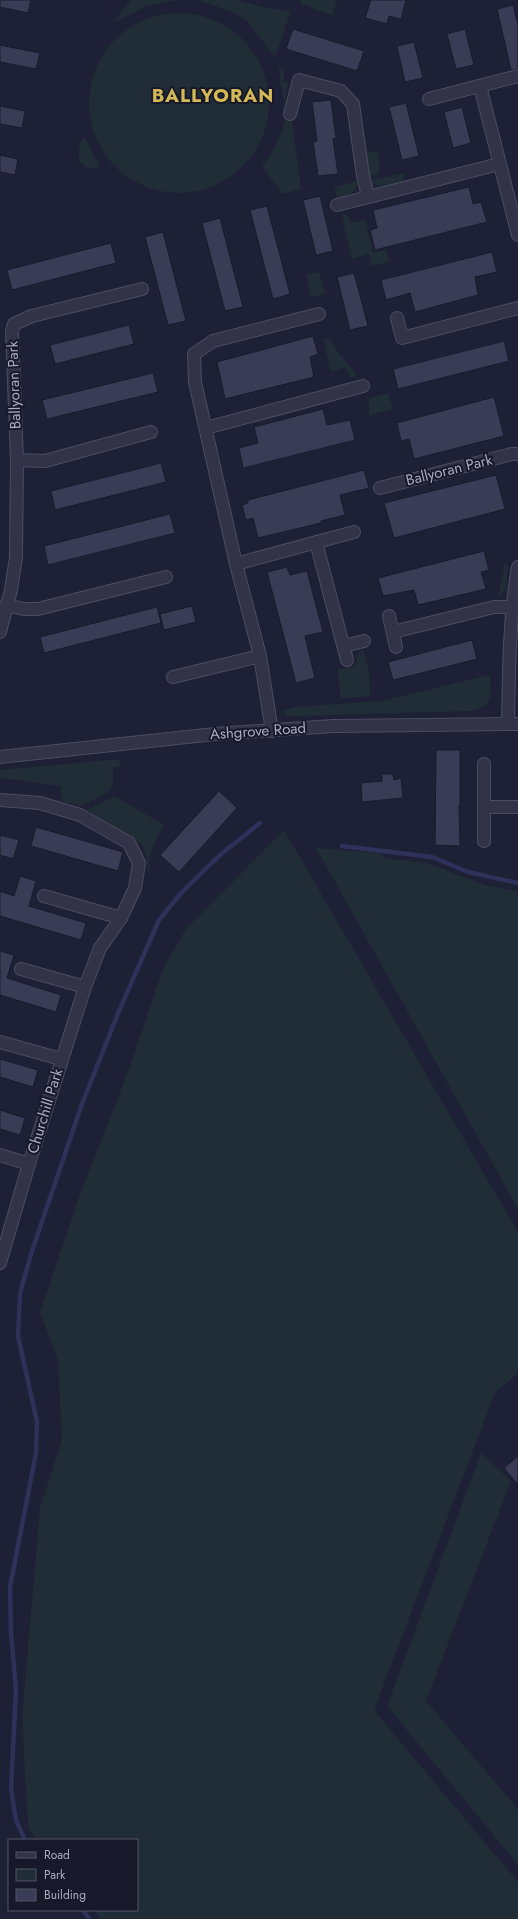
<svg xmlns="http://www.w3.org/2000/svg" width="518" height="1919" font-family="Jost,sans-serif">
  <rect width="100%" height="100%" fill="#1e2035"/>
  <g fill="#202c36">
    <path d="M 131,0 L 178,0 L 144,7 L 116,22 L 115,19 Z"/>
    <path d="M 198,0 L 237,0 L 262,7 L 291,11 L 275,57 L 246,20 L 232,12 Z"/>
    <path d="M 301,0 L 337,0 L 332,15 L 300,4 Z"/>
    <circle cx="179" cy="103" r="90"/>
    <path d="M 278,66 L 285,71 L 283,81 L 288,84 L 284,104 Z"/>
    <path d="M 285,121 L 292,121 L 301,189 L 283,194 L 262,167 L 277,144 Z"/>
    <path d="M 85,138 L 100,167 C 78,173 75,155 82,139 Z"/>
    <path d="M 378,150 L 380,169 L 378,171 L 379,174 L 369,176 L 366,153 Z"/>
    <path d="M 404,173 L 403,182 C 392,184 380,190 370,181 Z"/>
    <path d="M 357,181 C 358,194 347,195 337,198 L 334,187 Z"/>
    <path d="M 341,212 L 347,215 L 351,223 L 365,220 L 373,253 L 386,250 L 389,262 L 372,266 L 369,254 L 352,259 Z"/>
    <path d="M 319,272 L 325,294 L 311,297 L 306,275 Z"/>
    <path d="M 330,337 C 335,353 350,363 358,378 L 351,377 L 344,368 L 331,371 L 323,340 Z"/>
    <path d="M 388,393 L 393,409 L 369,415 L 369,398 Z"/>
    <path d="M 505,562 L 508,566 L 506,589 L 500,596 L 498,595 Z"/>
    <path d="M 363,649 L 369,671 L 370,696 L 341,699 L 337,670 L 355,666 L 357,655 Z"/>
    <path d="M 490,675 C 491,697 494,706 470,711 L 299,716 L 287,716 L 283,711 L 295,707 L 381,701 Z"/>
    <path d="M 120,759 L 121,766 L 113,768 L 113,785 L 108,792 L 82,806 L 64,802 L 61,797 L 61,786 L 0,778 L 0,770 Z"/>
    <path d="M 115,796 L 164,825 L 150,853 L 149,872 L 148,875 L 146,854 L 142,844 L 87,810 Z"/>
    <path d="M 284,830 L 518,1232 L 518,1373 L 495,1393 L 374,1710 L 518,1882 L 518,1919 L 99,1919 L 95,1910 L 137,1910 L 137,1840 L 37,1840 L 28,1828 L 22,1717 L 40,1508 L 62,1439 L 58,1360 L 40,1312 L 79,1197 L 129,1069 L 162,971 L 185,930 Z"/>
    <path d="M 316,848 L 381,853 L 384,858 L 427,863 L 485,885 L 518,891 L 518,1209 Z"/>
    <path d="M 481,1453 L 511,1481 L 426,1701 L 518,1809 L 518,1865 L 387,1706 Z"/>
  </g>
  <g fill="none" stroke-linecap="round" stroke-linejoin="round">
    <g stroke="#2e3159" stroke-width="4.5">
      <path d="M 342,846 L 432,857 L 468,872 L 518,883"/>
      <path d="M 25,1840 L 16,1820 L 11,1789 L 16,1690 L 11,1633 L 10,1587 L 36,1453 L 37,1422 L 18,1336 L 20,1293 L 32,1251 L 82,1104 L 119,1011 L 159,920 L 182,892 L 220,855 L 260,823"/>
      <path d="M 83,1910 L 89,1919"/>
    </g>
  </g>
  <g fill="#3a3c56" stroke="#191a2c">
    <path d="M 0,0 L 31,0 L 28,13 L 0,7 Z"/>
    <path d="M 371,0 L 406,0 L 401,19 L 389,16 L 387,24 L 365,18 Z"/>
    <path d="M 513,5 L 518,24 L 518,69 L 511,70 L 497,9 Z"/>
    <path d="M 293,29 L 364,51 L 357,71 L 286,49 Z"/>
    <path d="M 465,29 L 474,65 L 456,69 L 447,34 Z"/>
    <path d="M 414,42 L 423,78 L 405,82 L 397,46 Z"/>
    <path d="M 0,45 L 40,53 L 36,69 L 0,62 Z"/>
    <path d="M 331,100 L 336,138 L 333,139 L 338,174 L 318,176 L 313,142 L 317,141 L 312,102 Z"/>
    <path d="M 406,103 L 419,156 L 402,160 L 389,107 Z"/>
    <path d="M 0,106 L 25,111 L 22,128 L 0,124 Z"/>
    <path d="M 462,107 L 471,143 L 453,148 L 444,112 Z"/>
    <path d="M 0,155 L 18,159 L 15,175 L 0,172 Z"/>
    <path d="M 469,187 L 473,204 L 481,202 L 487,222 L 375,250 L 370,230 L 377,228 L 373,210 Z"/>
    <path d="M 320,196 L 333,251 L 316,255 L 303,200 Z"/>
    <path d="M 267,206 L 290,294 L 273,299 L 250,210 Z"/>
    <path d="M 220,218 L 243,307 L 225,311 L 202,223 Z"/>
    <path d="M 163,232 L 186,321 L 168,325 L 145,237 Z"/>
    <path d="M 111,243 L 116,263 L 12,290 L 7,270 Z"/>
    <path d="M 492,252 L 497,272 L 475,277 L 478,295 L 415,312 L 410,293 L 386,300 L 381,280 Z"/>
    <path d="M 354,273 L 368,326 L 350,330 L 337,277 Z"/>
    <path d="M 129,325 L 134,344 L 55,364 L 50,345 Z"/>
    <path d="M 313,336 L 318,354 L 310,357 L 314,377 L 225,399 L 217,362 Z"/>
    <path d="M 504,341 L 509,361 L 398,389 L 393,369 Z"/>
    <path d="M 153,373 L 158,392 L 47,419 L 42,400 Z"/>
    <path d="M 494,397 L 504,436 L 414,459 L 409,439 L 401,441 L 397,423 Z"/>
    <path d="M 323,409 L 327,425 L 350,420 L 355,440 L 243,468 L 239,448 L 258,443 L 254,427 Z"/>
    <path d="M 161,463 L 166,482 L 55,510 L 51,491 Z"/>
    <path d="M 364,470 L 369,488 L 340,495 L 345,515 L 321,521 L 321,523 L 258,538 L 253,518 L 246,520 L 242,505 L 248,503 L 248,500 Z"/>
    <path d="M 496,475 L 505,509 L 394,538 L 384,503 Z"/>
    <path d="M 170,514 L 175,533 L 48,565 L 44,546 Z"/>
    <path d="M 484,551 L 489,570 L 481,572 L 486,589 L 418,605 L 414,590 L 383,596 L 378,578 Z"/>
    <path d="M 287,567 L 290,575 L 307,571 L 323,632 L 305,636 L 315,678 L 296,683 L 267,572 Z"/>
    <path d="M 192,606 L 196,622 L 164,630 L 160,614 Z"/>
    <path d="M 157,607 L 161,623 L 44,653 L 40,637 Z"/>
    <path d="M 472,640 L 477,659 L 393,680 L 388,662 Z"/>
    <path d="M 436,750 L 460,750 L 460,806 L 459,806 L 460,846 L 435,845 Z"/>
    <path d="M 382,774 L 393,774 L 394,780 L 401,778 L 403,798 L 362,802 L 361,783 L 382,781 Z"/>
    <path d="M 219,791 L 237,808 L 179,872 L 160,855 Z"/>
    <path d="M 36,827 L 123,852 L 118,871 L 31,846 Z"/>
    <path d="M 0,835 L 19,840 L 13,859 L 0,855 Z"/>
    <path d="M 20,876 L 36,881 L 29,906 L 86,923 L 81,940 L 0,916 L 0,891 L 14,896 Z"/>
    <path d="M 0,951 L 14,955 L 7,978 L 61,995 L 56,1012 L 0,995 Z"/>
    <path d="M 0,1059 L 38,1070 L 33,1087 L 0,1077 Z"/>
    <path d="M 0,1110 L 25,1118 L 20,1135 L 0,1129 Z"/>
    <path d="M 518,1456 L 518,1485 L 504,1468 Z"/>
  </g>
  <g fill="none" stroke-linecap="round" stroke-linejoin="round">
    <defs>
      <g id="street">
        <path d="M 480,86 L 518,235"/>
        <path d="M 429,99 L 518,76"/>
        <path d="M 290,114 L 299,80 L 341,91 L 353,104 L 363,176 L 368,196"/>
        <path d="M 337,205 L 499,164"/>
        <path d="M 397,318 L 402,338 L 518,308"/>
        <path d="M 206,428 L 363,386"/>
        <path d="M 17,460 L 45,461 L 151,432"/>
        <path d="M 380,488 L 512,454 L 518,454"/>
        <path d="M 316,542 L 347,660"/>
        <path d="M 236,564 L 354,532"/>
        <path d="M 6,605 L 24,609 L 38,609 L 166,577"/>
        <path d="M 389,616 L 396,647"/>
        <path d="M 0,632 L 11,590 L 16,557 L 17,460 L 12,332 L 14,324 L 32,316 L 142,289"/>
        <path d="M 393,632 L 494,607 L 512,607"/>
        <path d="M 344,646 L 364,641"/>
        <path d="M 173,677 L 260,656"/>
        <path d="M 508,724 C 509,671 509,619 518,567"/>
        <path d="M 272,731 L 260,656 L 236,564 L 195,382 L 194,354 L 213,341 L 319,314"/>
        <path d="M 0,757 L 215,734 L 334,726 L 518,724"/>
        <path d="M 0,800 L 40,803 L 80,815 L 129,843 L 139,863 L 135,888 L 121,918 L 100,948 L 85,987 L 29,1164 L 0,1263"/>
        <path d="M 484,807 L 518,807"/>
        <path d="M 484,841 L 484,764"/>
        <path d="M 44,896 L 121,918"/>
        <path d="M 21,969 L 85,987"/>
        <path d="M 0,1042 L 61,1059"/>
        <path d="M 0,1155 L 29,1164"/>
      </g>
    </defs>
    <use href="#street" stroke="#4c4d61" stroke-width="14"/>
    <use href="#street" stroke="#323346" stroke-width="12"/>
  </g>
  <g text-anchor="middle" dominant-baseline="central" stroke-width="4" stroke-linejoin="round" paint-order="stroke">
    <g font-size="15" fill="#abacc3" stroke="#17192a">
      <text transform="translate(14 385) rotate(-92)">Ballyoran Park</text>
      <text transform="translate(449 470) rotate(-14)">Ballyoran Park</text>
      <text transform="translate(258 731) rotate(-4)">Ashgrove Road</text>
      <text transform="translate(45 1111) rotate(-73)">Churchill Park</text>
    </g>
    <g font-size="19" font-weight="bold" letter-spacing="1" fill="#d4b956" stroke="#17192a">
      <text x="213" y="95">BALLYORAN</text>
    </g>
  </g>
  <rect x="8" y="1839" width="130" height="72" fill="#17192a" stroke="#525467"/>
  <rect x="16" y="1852" width="20" height="6" fill="#323346" stroke="#525467"/>
  <text x="44" y="1859" font-size="12" fill="#abacc3">Road</text>
  <rect x="16" y="1869" width="20" height="12" fill="#202c36" stroke="#525467"/>
  <text x="44" y="1879" font-size="12" fill="#abacc3">Park</text>
  <rect x="16" y="1889" width="20" height="12" fill="#3a3c56" stroke="#525467"/>
  <text x="44" y="1899" font-size="12" fill="#abacc3">Building</text>
</svg>
